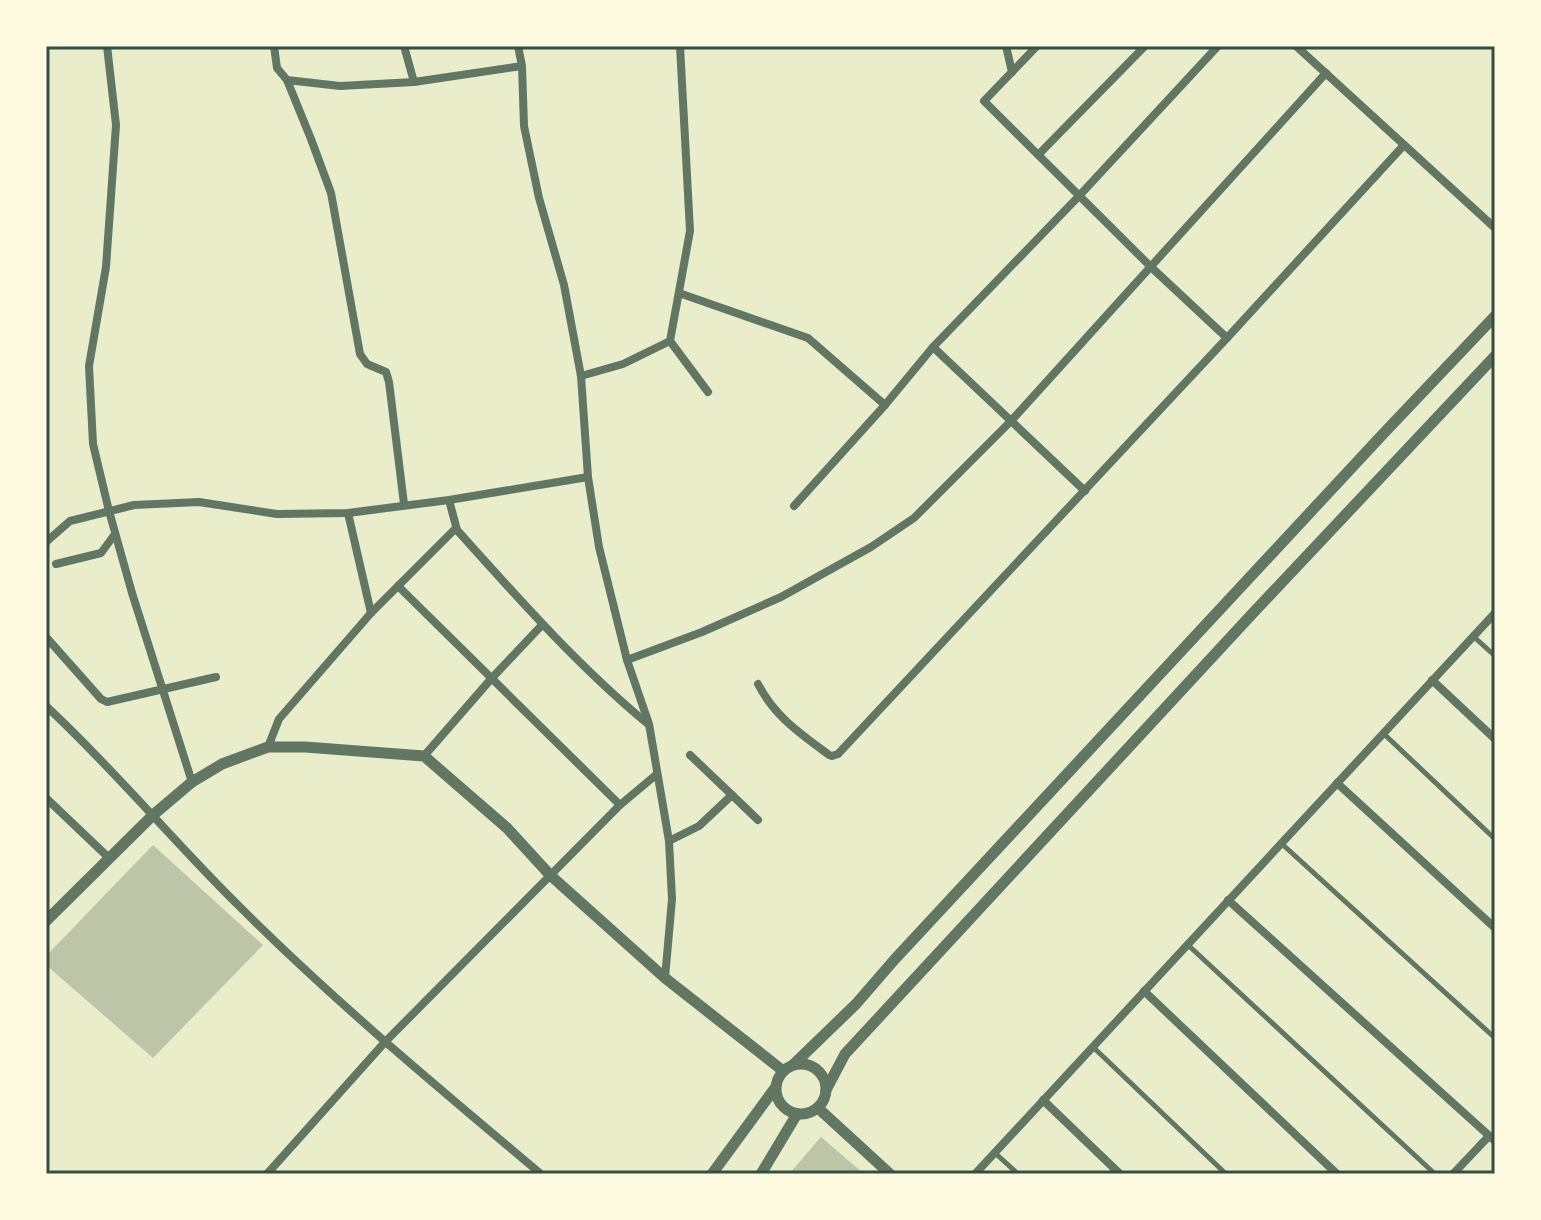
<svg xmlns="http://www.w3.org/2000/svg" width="1541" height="1220" font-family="'Public Sans',sans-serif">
  <rect width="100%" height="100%" fill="#e9edc9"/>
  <g fill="#bcc5a7">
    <path d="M 153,845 L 263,945 L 153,1058 L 46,965 L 46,956 Z"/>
    <path d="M 821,1137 L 864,1174 L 789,1174 Z"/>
  </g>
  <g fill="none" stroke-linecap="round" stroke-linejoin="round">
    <g stroke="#617663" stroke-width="5">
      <path d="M 1473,636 L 1495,656"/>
      <path d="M 1384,734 L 1495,839"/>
      <path d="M 1282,844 L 1495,1038"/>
      <path d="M 1188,945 L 1435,1174"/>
      <path d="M 1093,1047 L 1226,1174"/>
      <path d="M 995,1153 L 1018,1174"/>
    </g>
    <g stroke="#617663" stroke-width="8">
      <path d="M 107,46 L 116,125 L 106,267 L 89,366 L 93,444 L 109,511 L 132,593 L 192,782"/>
      <path d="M 274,46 L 277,68 L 287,80"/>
      <path d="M 404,46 L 414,82"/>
      <path d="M 518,46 L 522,66 L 524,126 L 539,198 L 564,285 L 581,376 L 588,477 L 599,547 L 627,660 L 649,724 L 669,841 L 672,899 L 665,978"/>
      <path d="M 1006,46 L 1012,72"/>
      <path d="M 1037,46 L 984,101 L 1151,267 L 1227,338"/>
      <path d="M 1296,46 L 1495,228"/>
      <path d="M 1038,155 L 1145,46"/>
      <path d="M 679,293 L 808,338 L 885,405 L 933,347 L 1085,491"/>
      <path d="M 670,341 L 708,392"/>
      <path d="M 933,347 L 1079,196 L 1218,46"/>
      <path d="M 581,376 L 623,364 L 670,341 L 690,231 L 680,46"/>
      <path d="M 449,500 L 457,530"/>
      <path d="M 404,504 L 389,382 L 386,372 L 367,364 L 360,354 L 331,193 L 311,139 L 287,80 L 340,86 L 414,82 L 522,66"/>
      <path d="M 794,506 L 885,405"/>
      <path d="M 348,513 L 371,613"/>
      <path d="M 46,542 L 70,521 L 134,505 L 199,502 L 277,514 L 348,513 L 449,500 L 588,477"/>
      <path d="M 56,564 L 101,553 L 115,534"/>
      <path d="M 398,586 L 620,805"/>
      <path d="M 46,637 L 101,699 L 107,702 L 216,677"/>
      <path d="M 627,660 L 702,632 L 781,597 L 871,547 L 914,518 L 1011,421 L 1326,73"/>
      <path d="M 1432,680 L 1495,739"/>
      <path d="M 758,684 C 775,717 800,733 829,755 L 832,756 L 838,754 L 1227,338 L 1404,145"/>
      <path d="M 46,706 C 114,769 174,842 240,907 C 335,1002 439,1088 541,1174"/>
      <path d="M 268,747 L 279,719 L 371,613 L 454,530 L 457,530 C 518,598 578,666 648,724"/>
      <path d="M 424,756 L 491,679 L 542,625"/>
      <path d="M 1337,783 L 1495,928"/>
      <path d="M 732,795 L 758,820"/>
      <path d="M 46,798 L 109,858"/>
      <path d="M 669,841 L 699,826 L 732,795 L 690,755"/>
      <path d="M 1228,900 L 1495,1141"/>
      <path d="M 1144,991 L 1337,1174"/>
      <path d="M 1043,1100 L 1120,1174"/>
      <path d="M 267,1174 L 385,1042 L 620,805 L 657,774"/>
      <path d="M 975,1174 L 1495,613"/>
      <path d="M 1453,1174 L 1489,1136"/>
    </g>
    <g stroke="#617663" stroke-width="11">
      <path d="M 46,921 L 153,815 L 192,782 L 222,764 L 268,747 L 305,747 L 424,756 L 507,828 L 550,875 L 665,978 L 782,1070"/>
      <circle cx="801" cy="1089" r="25"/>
      <path d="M 794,1064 L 856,1004 L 895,959 L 1383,434 L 1495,316"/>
      <path d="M 826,1090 L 845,1054 L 1253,613 L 1495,356"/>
      <path d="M 818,1108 L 890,1174"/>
      <path d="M 712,1174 L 775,1088"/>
      <path d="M 761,1174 L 797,1114"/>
    </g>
  </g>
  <rect width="1541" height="1220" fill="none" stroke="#fefae0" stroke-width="96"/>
  <rect x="48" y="48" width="1445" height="1124" fill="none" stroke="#344e41" stroke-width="3"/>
</svg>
